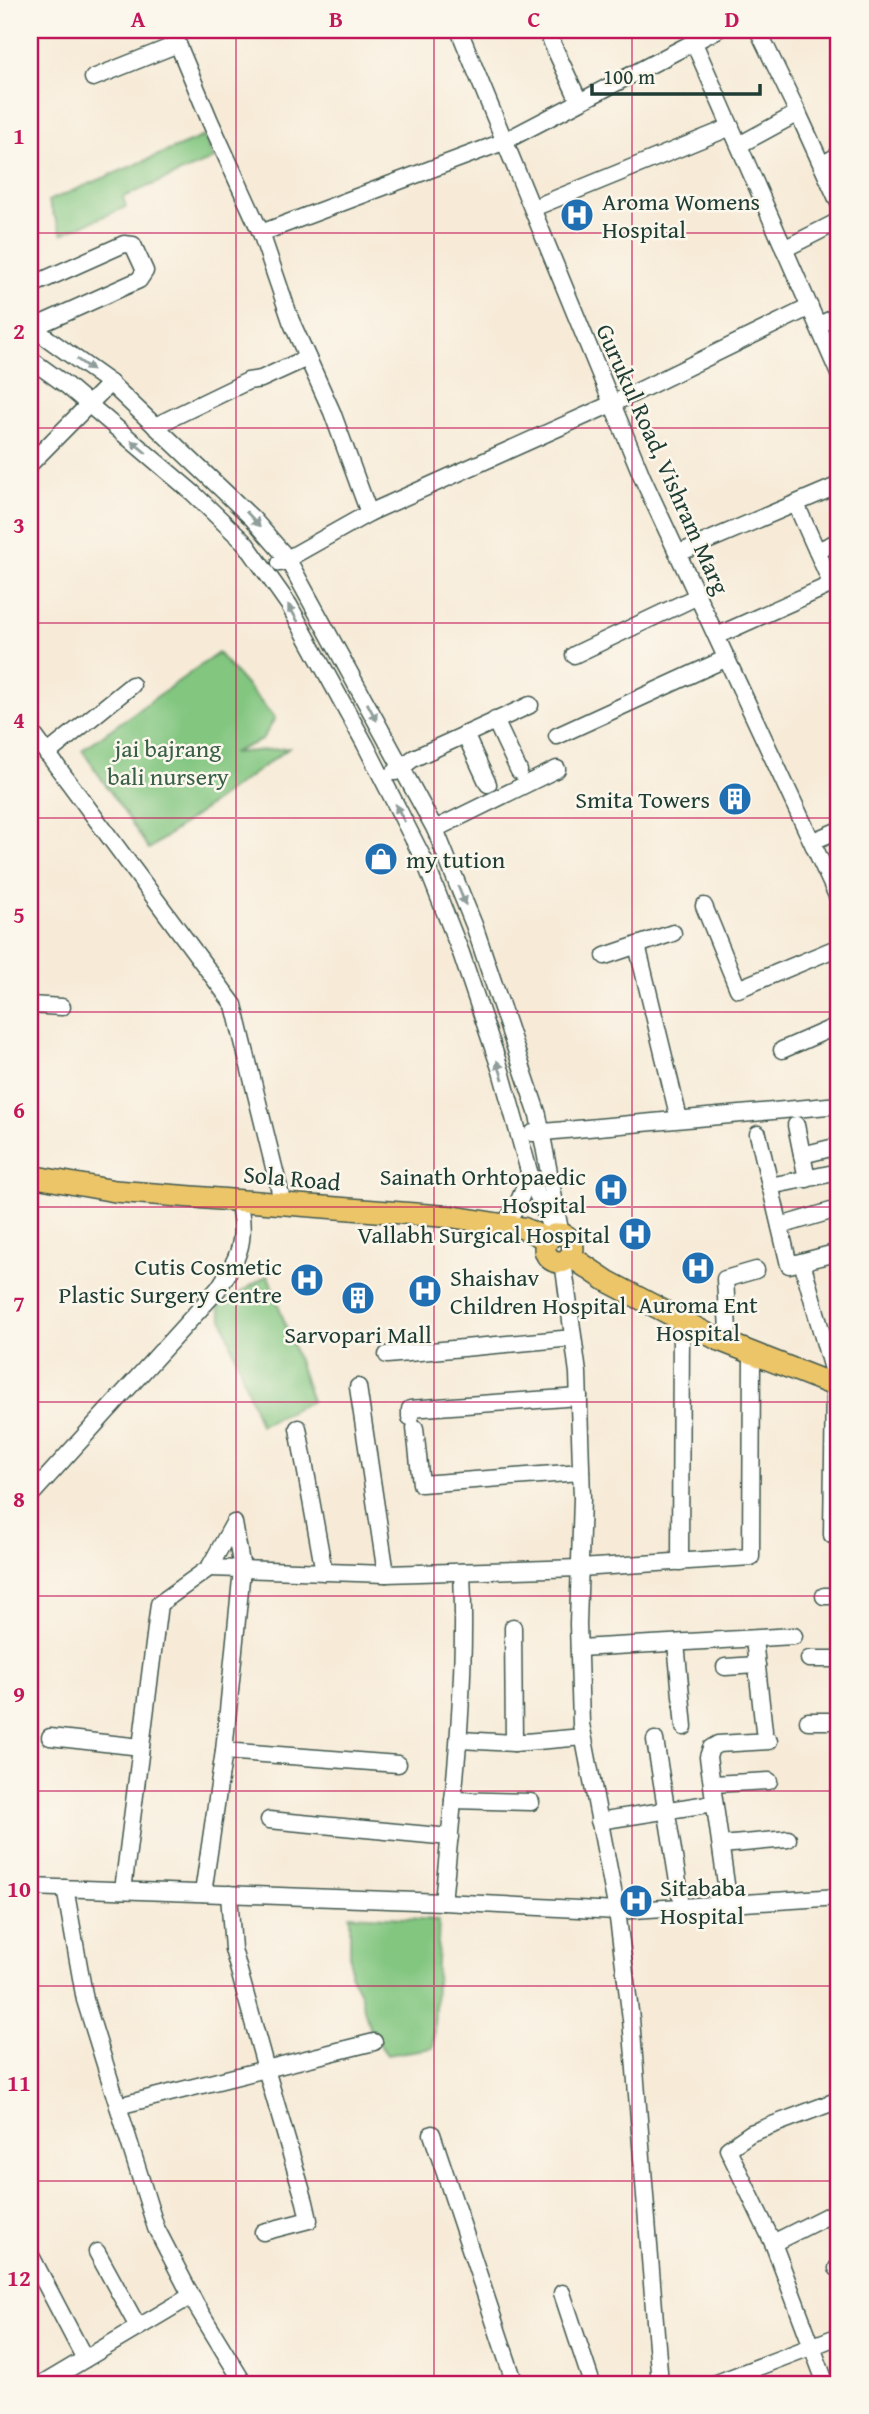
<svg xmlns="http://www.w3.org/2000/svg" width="869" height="2414" font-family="'Gentium Book Plus',serif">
  <rect width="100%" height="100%" fill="#fbf7ec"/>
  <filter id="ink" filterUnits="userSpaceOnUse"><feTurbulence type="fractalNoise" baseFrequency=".0143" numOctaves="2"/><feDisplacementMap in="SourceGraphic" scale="14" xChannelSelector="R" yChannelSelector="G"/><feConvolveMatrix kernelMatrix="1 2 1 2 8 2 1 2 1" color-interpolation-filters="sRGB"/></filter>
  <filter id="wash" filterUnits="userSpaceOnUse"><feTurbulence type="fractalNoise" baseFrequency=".00686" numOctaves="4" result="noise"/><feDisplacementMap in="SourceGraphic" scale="28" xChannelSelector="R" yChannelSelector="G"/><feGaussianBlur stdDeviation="1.57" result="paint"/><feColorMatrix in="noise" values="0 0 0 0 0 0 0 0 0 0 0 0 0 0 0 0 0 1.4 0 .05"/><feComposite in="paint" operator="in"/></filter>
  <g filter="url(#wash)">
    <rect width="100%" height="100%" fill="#f7ebd8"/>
    <g fill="#82c680" stroke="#50825a" stroke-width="2">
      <path d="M 204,136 L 214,159 L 123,197 L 126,207 L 62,234 L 48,201 Z"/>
      <path d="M 218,653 L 275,718 L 262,740 L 232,753 L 289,748 L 149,849 L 82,750 Z"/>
      <path d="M 268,1275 L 312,1401 L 260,1425 L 218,1307 Z"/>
      <path d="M 350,1915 L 439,1920 L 433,2048 L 387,2055 L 370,2031 L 360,1993 L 350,1973 Z"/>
    </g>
  </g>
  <g filter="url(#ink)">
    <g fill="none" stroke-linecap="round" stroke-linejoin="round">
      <defs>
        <g id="minor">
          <path d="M 172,30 L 210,121 L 261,233 L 503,142 L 717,30"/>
          <path d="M 459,30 L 643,479 L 839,900"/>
          <path d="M 546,30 L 579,101"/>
          <path d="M 694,43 L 839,374"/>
          <path d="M 93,78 L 178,44"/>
          <path d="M 798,113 L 839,203"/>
          <path d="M 739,145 L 798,113 L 758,30"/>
          <path d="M 822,165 L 839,155"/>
          <path d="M 538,206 L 731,127"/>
          <path d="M 261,233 L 291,321 L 332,412 L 369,513"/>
          <path d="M 784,249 L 839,221"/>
          <path d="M 30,286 L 124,244 L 133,245 L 145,271 L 139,280 L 32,328"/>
          <path d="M 818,325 L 839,316"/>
          <path d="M 30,326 L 110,383 L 253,519 L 287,558 L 435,829 L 474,925 L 538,1115 L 561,1235"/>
          <path d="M 30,359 L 66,385 L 193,493 L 246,544 L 289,605 L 365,744 L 425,862 L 461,953 L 501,1071 L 532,1182 L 554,1235"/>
          <path d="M 155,426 L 248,381 L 261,379 L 307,358"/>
          <path d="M 30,464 L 110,383"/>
          <path d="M 796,504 L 832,585"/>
          <path d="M 817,551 L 839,541"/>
          <path d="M 679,553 L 839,485"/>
          <path d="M 280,563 L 369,513 L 618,401 L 810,307"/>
          <path d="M 723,633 L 839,581"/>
          <path d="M 574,655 L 698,596"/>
          <path d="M 495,720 L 519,771"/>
          <path d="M 30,730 L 234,1005 L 283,1204"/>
          <path d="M 465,734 L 488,784"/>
          <path d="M 557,736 L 727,658"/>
          <path d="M 47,754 L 132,685"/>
          <path d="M 395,772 L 414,758 L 530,705"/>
          <path d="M 435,829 L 557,769"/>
          <path d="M 813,841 L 839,830"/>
          <path d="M 704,906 L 738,989 L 839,947"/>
          <path d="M 637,945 L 679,1119"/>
          <path d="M 605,956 L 673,933"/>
          <path d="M 30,1005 L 62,1007"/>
          <path d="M 782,1050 L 839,1025"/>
          <path d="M 796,1125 L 807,1179"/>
          <path d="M 533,1133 L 839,1105"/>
          <path d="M 758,1134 L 789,1265 L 839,1252"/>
          <path d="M 802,1155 L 839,1146"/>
          <path d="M 770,1186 L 839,1172"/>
          <path d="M 502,1225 C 517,1211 524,1191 529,1172"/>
          <path d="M 780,1226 L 831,1211"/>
          <path d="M 563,1261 L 578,1373 L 582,1498 L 578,1624 L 581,1724 L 617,1911 L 631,2019 L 660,2384"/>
          <path d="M 802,1262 L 833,1373"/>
          <path d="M 728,1330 L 725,1279 L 756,1270"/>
          <path d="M 387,1355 L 573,1338"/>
          <path d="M 358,1387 L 386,1574"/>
          <path d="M 410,1417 L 410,1409 L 579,1397"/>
          <path d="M 298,1428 L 324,1572"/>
          <path d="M 415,1428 L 421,1484 L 581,1472"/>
          <path d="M 30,1496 L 218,1289 C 237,1261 246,1244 240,1210"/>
          <path d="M 832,1535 L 834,1384"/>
          <path d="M 680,1562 L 681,1320"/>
          <path d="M 209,1568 L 386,1574 L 580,1568 L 751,1557 L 752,1353"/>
          <path d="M 824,1596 L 839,1596"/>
          <path d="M 513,1627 L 514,1743"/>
          <path d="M 754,1639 L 764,1731"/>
          <path d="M 676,1643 L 684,1727"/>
          <path d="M 579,1648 L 794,1636"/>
          <path d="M 809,1659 L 839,1659"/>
          <path d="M 725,1667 L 757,1665"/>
          <path d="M 808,1721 L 839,1721"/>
          <path d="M 50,1737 L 141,1747"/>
          <path d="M 460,1740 L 514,1743 L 583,1737"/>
          <path d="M 655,1740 L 680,1894"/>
          <path d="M 224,1751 L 398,1764"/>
          <path d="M 712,1784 L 769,1781"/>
          <path d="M 453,1800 L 531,1802"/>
          <path d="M 269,1820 L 450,1837"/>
          <path d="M 599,1821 L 714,1803"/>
          <path d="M 721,1845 L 788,1839"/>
          <path d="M 30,1887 L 443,1902 L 617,1911 L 839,1897"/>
          <path d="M 65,1888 L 85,2000 L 156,2228 L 196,2305 L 244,2384"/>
          <path d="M 123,1890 L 159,1604 L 209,1568 L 234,1523 L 242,1569 L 224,1751 L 203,1893"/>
          <path d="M 229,1894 L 233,1949 L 266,2069 L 305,2202 L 309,2220 L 263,2232"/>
          <path d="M 443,1902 C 454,1792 467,1682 462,1572"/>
          <path d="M 729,1905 L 708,1757 L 711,1748 L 718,1744 L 769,1741"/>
          <path d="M 118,2106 L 374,2042"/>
          <path d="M 432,2134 L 515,2384"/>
          <path d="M 773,2243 L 728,2149 L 751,2133 L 839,2100"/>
          <path d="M 97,2252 L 138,2327"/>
          <path d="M 30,2254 L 85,2359"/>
          <path d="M 837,2268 L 839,2267"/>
          <path d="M 562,2293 L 592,2384"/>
          <path d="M 43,2384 L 191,2296"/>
          <path d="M 714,2384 L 839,2336"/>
          <path d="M 826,2384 L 773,2243 L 839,2210"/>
        </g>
        <g id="major">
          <path d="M 30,1176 L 115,1191 L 454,1217 L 523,1228 L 548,1240"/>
          <circle cx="559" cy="1248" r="14"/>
          <path d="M 570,1256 L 607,1281 L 719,1340 L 839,1387"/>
        </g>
      </defs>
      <use href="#minor" stroke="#3f574d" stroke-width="19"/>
      <use href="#major" stroke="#3f574d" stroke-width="24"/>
      <use href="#minor" stroke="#fff" stroke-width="16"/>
      <use href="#major" stroke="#edc569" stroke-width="21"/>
    </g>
    <defs><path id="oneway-solid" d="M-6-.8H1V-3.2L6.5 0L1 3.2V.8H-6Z" transform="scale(1.75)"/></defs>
    <g fill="#8f9e9a">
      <use href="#oneway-solid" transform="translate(85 365) rotate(35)"/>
      <use href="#oneway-solid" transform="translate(139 447) rotate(-140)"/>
      <use href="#oneway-solid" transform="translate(253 519) rotate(47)"/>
      <use href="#oneway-solid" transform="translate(293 613) rotate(-120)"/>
      <use href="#oneway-solid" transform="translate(372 712) rotate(62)"/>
      <use href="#oneway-solid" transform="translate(400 813) rotate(-117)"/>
      <use href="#oneway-solid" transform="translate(462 896) rotate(68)"/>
      <use href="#oneway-solid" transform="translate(500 1070) rotate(-108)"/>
    </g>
  </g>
  <path fill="none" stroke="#c2185b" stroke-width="2" stroke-opacity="0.55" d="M 236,30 L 236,2384M 434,30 L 434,2384M 632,30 L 632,2384M 30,233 L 839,233M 30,428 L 839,428M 30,623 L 839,623M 30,818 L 839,818M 30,1012 L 839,1012M 30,1207 L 839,1207M 30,1402 L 839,1402M 30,1596 L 839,1596M 30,1791 L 839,1791M 30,1986 L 839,1986M 30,2181 L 839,2181"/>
  <defs>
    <symbol id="hospital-disc" viewBox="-11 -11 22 22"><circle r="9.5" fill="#1f6fb2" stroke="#fbf7ec"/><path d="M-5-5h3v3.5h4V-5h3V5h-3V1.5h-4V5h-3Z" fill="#fff"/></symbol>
    <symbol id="building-disc" viewBox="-11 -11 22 22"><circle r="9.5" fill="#1f6fb2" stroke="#fbf7ec"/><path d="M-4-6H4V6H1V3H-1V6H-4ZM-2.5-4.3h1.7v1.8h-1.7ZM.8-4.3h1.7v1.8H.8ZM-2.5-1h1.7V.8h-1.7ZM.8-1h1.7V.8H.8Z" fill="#fff"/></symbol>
    <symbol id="shop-disc" viewBox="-11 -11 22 22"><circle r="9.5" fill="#1f6fb2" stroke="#fbf7ec"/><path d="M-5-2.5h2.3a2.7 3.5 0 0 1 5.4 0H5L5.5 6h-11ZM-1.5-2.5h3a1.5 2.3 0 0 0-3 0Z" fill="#fff"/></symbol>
  </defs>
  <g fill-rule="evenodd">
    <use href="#hospital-disc" x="558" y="196" width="38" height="38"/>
    <use href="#building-disc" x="716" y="780" width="38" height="38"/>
    <use href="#shop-disc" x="362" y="840" width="38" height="38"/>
    <use href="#hospital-disc" x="592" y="1171" width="38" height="38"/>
    <use href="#hospital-disc" x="616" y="1215" width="38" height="38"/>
    <use href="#hospital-disc" x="679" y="1249" width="38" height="38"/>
    <use href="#hospital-disc" x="288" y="1261" width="38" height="38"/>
    <use href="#hospital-disc" x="406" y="1272" width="38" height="38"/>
    <use href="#building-disc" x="339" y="1279" width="38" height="38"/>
    <use href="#hospital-disc" x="617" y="1882" width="38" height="38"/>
  </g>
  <g text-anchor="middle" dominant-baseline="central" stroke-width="5" stroke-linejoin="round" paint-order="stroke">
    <g font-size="24" fill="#1f3d34" stroke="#fbf7ec" text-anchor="start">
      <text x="602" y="201">Aroma Womens<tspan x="602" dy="28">Hospital</tspan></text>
      <text x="710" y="799" text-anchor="end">Smita Towers</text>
      <text x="406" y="859">my tution</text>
      <text x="586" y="1176" text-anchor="end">Sainath Orhtopaedic<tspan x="586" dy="28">Hospital</tspan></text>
      <text x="610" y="1234" text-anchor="end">Vallabh Surgical Hospital</text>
      <text x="282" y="1266" text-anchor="end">Cutis Cosmetic<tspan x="282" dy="28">Plastic Surgery Centre</tspan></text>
      <text x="450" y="1277">Shaishav<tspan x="450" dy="28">Children Hospital</tspan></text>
      <text x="698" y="1304" text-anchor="middle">Auroma Ent<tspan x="698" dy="28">Hospital</tspan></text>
      <text x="358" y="1334" text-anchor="middle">Sarvopari Mall</text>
      <text x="660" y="1887">Sitababa<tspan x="660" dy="28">Hospital</tspan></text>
    </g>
    <g font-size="24" fill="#1f3d34" stroke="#fbf7ec">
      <text transform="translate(663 459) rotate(66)">Gurukul Road, Vishram Marg</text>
      <text transform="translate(292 1178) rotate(5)">Sola Road</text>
    </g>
    <g font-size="24" fill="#385f47" stroke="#fbf7ec">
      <text x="168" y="748">jai bajrang<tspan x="168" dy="28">bali nursery</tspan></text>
    </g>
  </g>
  <rect width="869" height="2414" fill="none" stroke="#fbf7ec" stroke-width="77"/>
  <path d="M592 84v10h168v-10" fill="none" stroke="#1f3d34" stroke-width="3.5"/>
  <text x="603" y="84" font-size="21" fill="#1f3d34" stroke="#fbf7ec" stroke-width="5" paint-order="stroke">100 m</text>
  <rect x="38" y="38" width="792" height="2338" fill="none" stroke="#c2185b" stroke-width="2.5"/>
  <g font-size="23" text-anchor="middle" font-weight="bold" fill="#c2185b">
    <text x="138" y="27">A</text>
    <text x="336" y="27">B</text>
    <text x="534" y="27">C</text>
    <text x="732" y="27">D</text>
    <text x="19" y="144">1</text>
    <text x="19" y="339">2</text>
    <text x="19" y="533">3</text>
    <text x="19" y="728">4</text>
    <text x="19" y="923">5</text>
    <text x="19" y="1118">6</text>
    <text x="19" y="1312">7</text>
    <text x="19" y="1507">8</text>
    <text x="19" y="1702">9</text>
    <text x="19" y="1897">10</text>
    <text x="19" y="2091">11</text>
    <text x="19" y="2286">12</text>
  </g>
</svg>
